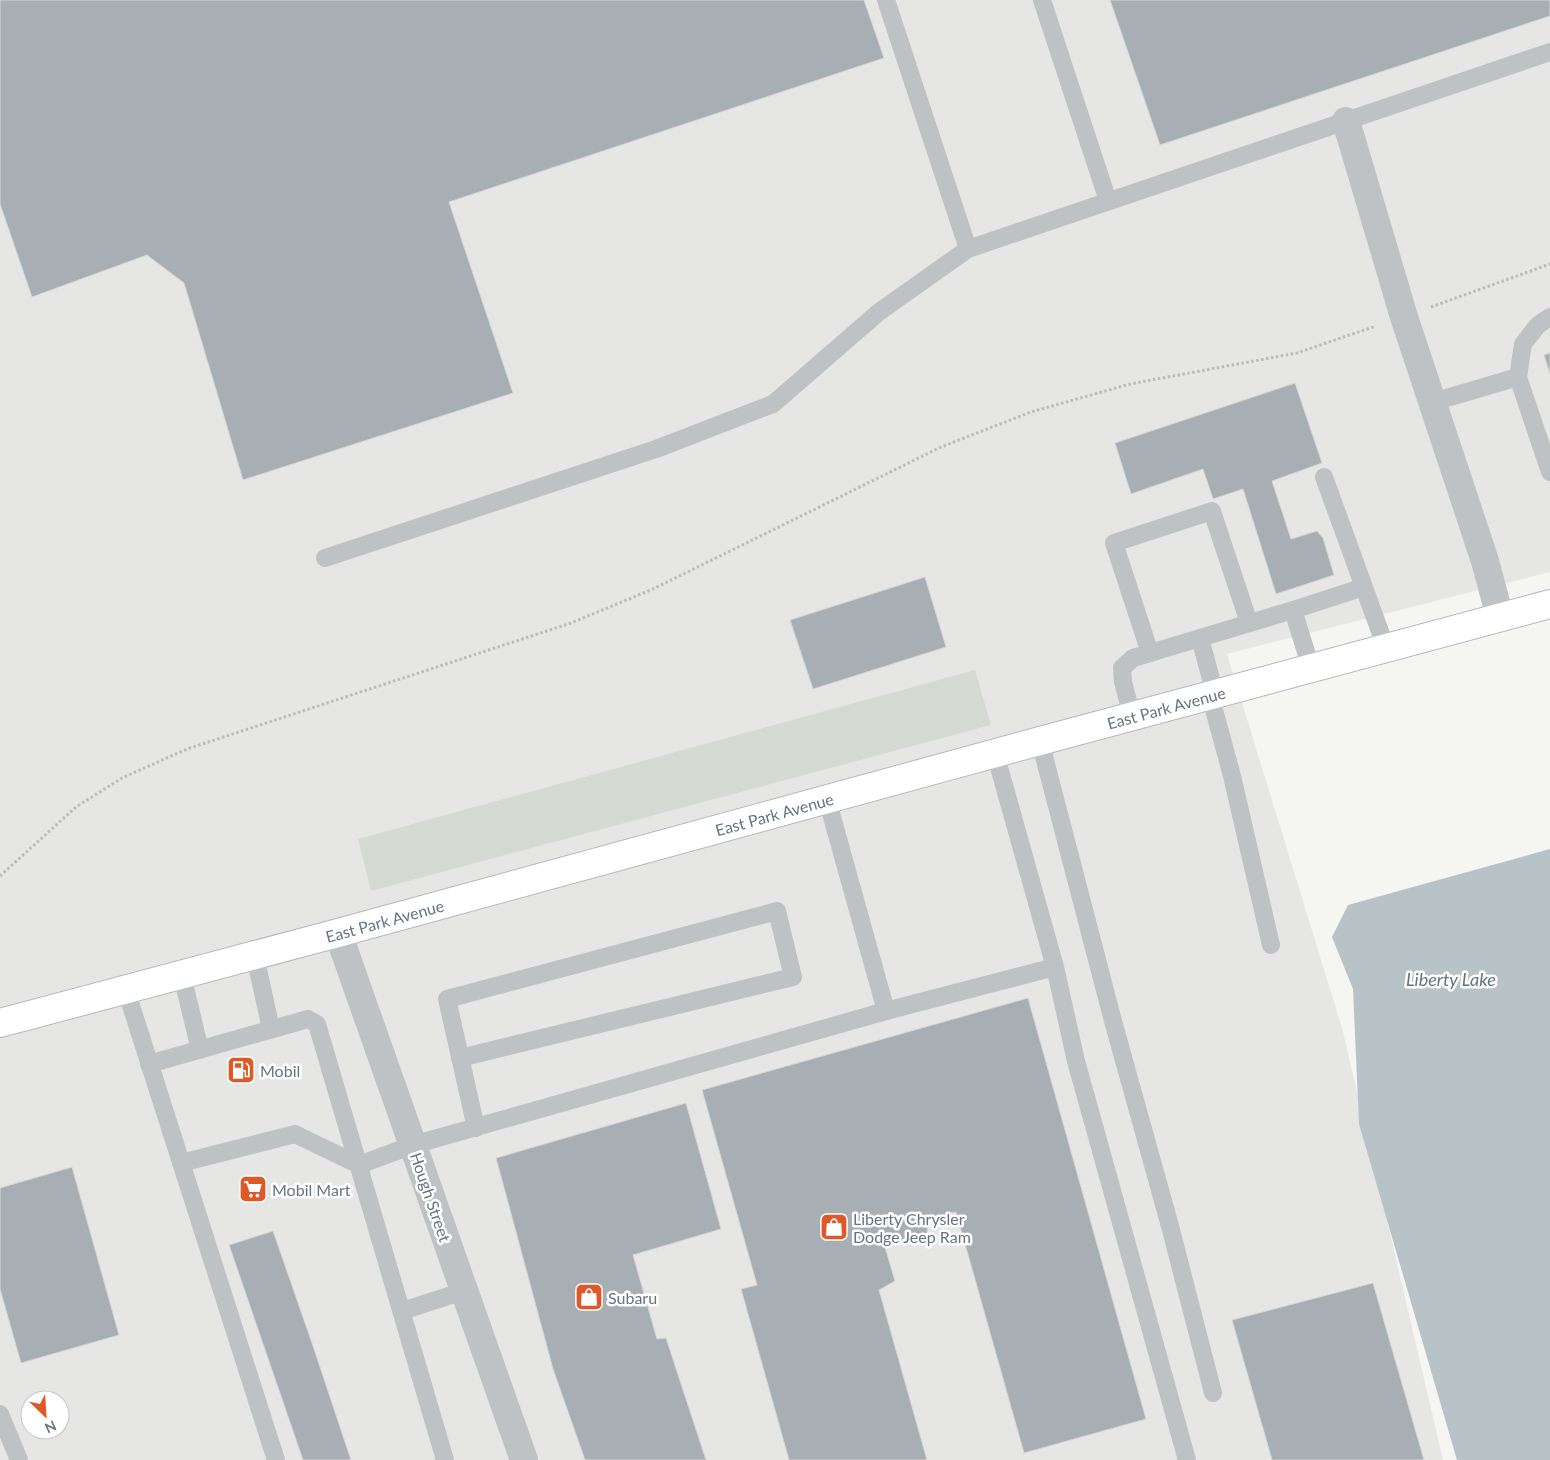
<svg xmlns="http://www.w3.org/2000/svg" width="1550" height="1460" font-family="Lato,sans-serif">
  <rect width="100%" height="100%" fill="#f5f5f1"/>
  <path fill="#e6e7e5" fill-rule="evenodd" d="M 0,0 L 1550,0 L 1550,572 L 1227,654 L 1342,1028 L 1443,1460 L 0,1460 ZM 30,1400 L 60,1400 L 60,1430 L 30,1430 Z"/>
  <path fill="#d4dad1" d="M 975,670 L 991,725 L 371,891 L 358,839 Z"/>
  <path fill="#b8c3c8" d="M 1550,849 L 1550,1460 L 1457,1460 L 1359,1124 L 1353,989 L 1332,937 L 1348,905 Z"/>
  <g fill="#a7aeb4" stroke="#d6d6d4">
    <path d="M 0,0 L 864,0 L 884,58 L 449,202 L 513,393 L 243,480 L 184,283 L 147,255 L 32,297 L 0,204 Z"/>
    <path d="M 1110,0 L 1550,0 L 1550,16 L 1160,145 Z"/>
    <path d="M 1550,353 L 1550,374 L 1544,355 Z"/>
    <path d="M 1295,383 L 1322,463 L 1272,481 L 1291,539 L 1317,531 L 1323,538 L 1334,575 L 1276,594 L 1243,489 L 1213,499 L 1203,469 L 1131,494 L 1115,443 Z"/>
    <path d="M 925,577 L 946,647 L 813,689 L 790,620 Z"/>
    <path d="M 1028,998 L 1146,1419 L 1024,1453 L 956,1212 L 928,1219 L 927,1234 L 885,1247 L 895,1281 L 879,1290 L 927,1460 L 789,1460 L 741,1289 L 757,1285 L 702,1090 Z"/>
    <path d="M 686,1103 L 721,1229 L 633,1255 L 657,1339 L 666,1338 L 706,1460 L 585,1460 L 553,1369 L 496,1158 Z"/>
    <path d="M 72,1167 L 119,1335 L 21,1363 L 0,1289 L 0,1188 Z"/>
    <path d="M 273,1231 L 312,1343 L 351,1460 L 303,1460 L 229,1245 Z"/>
    <path d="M 1373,1283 L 1424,1460 L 1272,1460 L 1232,1320 Z"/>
  </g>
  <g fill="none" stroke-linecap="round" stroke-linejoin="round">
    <defs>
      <g id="secondary">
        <path id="s1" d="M 0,1023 L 338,933 L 1040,741 L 1550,604"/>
      </g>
    </defs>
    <use href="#secondary" stroke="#b3b7bc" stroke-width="30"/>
    <g stroke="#b8bbbd" stroke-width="3" stroke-dasharray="2.5 2.5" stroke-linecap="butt">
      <path d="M 1431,307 L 1550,264"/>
      <path d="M 0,876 L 76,807 L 122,778 L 187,749 L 571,623 L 653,589 L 941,447 L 1031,412 L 1130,384 L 1297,353 L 1376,326"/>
    </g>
    <g stroke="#bec2c5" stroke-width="18">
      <path d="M 886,0 L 968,249 L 1550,52"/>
      <path d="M 1042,0 L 1108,201"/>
      <path d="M 1518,377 L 1550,472"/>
      <path d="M 1433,402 L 1518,377 L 1523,344 L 1538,325 L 1550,317"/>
      <path d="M 1324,477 L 1386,648"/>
      <path d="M 325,558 L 656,449 L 773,404 L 879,312 L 968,249"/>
      <path d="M 1293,610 L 1364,587"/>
      <path d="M 1200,638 L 1150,653 L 1114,543 L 1212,511 L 1249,623"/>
      <path d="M 1215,694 L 1200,638 L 1293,610 L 1311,668"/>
      <path d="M 1210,695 L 1232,776 L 1271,945"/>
      <path d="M 1132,716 L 1123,682 L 1122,668 L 1133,658 L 1150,653"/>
      <path d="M 1040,741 L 1113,1021 L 1170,1226 L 1213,1393"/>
      <path d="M 995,753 L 1055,967 L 1076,1061 L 1187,1460"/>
      <path d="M 827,799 L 886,1011"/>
      <path d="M 255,956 L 271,1029"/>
      <path d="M 182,975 L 200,1050"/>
      <path d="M 126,990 L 276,1460"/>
      <path d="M 460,1058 L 793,977 L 777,911 L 447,999 L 476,1128"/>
      <path d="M 149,1064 L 308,1019 L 317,1024 L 445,1460"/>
      <path d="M 181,1163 L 295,1134 L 359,1165 L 413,1145 L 886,1011 L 1055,967"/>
      <path d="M 402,1311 L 464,1291"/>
      <path d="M 0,1414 L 19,1460"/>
    </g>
    <g stroke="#bec2c5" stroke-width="28">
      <path d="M 1346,121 L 1404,317 L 1485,561 L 1500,617"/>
      <path d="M 338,933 L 524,1460"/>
    </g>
    <use href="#secondary" stroke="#fff" stroke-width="28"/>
  </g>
  <defs>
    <symbol id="fuel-square" viewBox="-11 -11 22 22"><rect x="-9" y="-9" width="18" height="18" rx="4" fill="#df5828" stroke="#fff"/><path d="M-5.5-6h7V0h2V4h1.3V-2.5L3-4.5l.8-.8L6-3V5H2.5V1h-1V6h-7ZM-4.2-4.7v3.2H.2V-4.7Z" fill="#fff"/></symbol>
    <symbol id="supermarket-square" viewBox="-11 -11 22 22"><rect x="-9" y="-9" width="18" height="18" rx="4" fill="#df5828" stroke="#fff"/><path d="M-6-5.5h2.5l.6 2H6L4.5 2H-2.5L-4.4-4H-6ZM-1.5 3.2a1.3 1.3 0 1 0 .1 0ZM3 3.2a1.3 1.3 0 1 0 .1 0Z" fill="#fff"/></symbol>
    <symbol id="shop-square" viewBox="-11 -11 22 22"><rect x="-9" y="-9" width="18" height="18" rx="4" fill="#df5828" stroke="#fff"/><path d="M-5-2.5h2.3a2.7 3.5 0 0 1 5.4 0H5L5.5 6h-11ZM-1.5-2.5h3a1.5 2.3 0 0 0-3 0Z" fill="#fff"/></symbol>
  </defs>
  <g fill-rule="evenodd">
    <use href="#fuel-square" x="225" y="1054" width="32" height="32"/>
    <use href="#supermarket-square" x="237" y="1173" width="32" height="32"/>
    <use href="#shop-square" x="818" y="1211" width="32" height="32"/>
    <use href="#shop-square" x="573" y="1281" width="32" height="32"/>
  </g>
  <g text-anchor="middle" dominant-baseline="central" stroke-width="5" stroke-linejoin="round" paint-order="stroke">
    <g font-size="16" fill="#657482" stroke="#fff">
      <text stroke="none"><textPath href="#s1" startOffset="1208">East Park Avenue</textPath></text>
      <text stroke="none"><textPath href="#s1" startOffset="802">East Park Avenue</textPath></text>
      <text stroke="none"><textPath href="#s1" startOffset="398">East Park Avenue</textPath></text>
      <text transform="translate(431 1197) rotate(71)">Hough Street</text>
    </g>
    <g font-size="16" fill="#657482" stroke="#fff" text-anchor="start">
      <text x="260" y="1070">Mobil</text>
      <text x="272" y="1189">Mobil Mart</text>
      <text x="853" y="1218">Liberty Chrysler<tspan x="853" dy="18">Dodge Jeep Ram</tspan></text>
      <text x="608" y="1297">Subaru</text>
    </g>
    <g font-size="18" font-style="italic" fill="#60767f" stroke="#fff">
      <text x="1451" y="979">Liberty Lake</text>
    </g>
  </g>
  <g transform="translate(45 1415) rotate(155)"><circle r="24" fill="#ffffff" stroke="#c1c7cd"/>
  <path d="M0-4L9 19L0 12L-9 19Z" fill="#df5828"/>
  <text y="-8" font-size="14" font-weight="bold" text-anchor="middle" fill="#657482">N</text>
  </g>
</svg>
